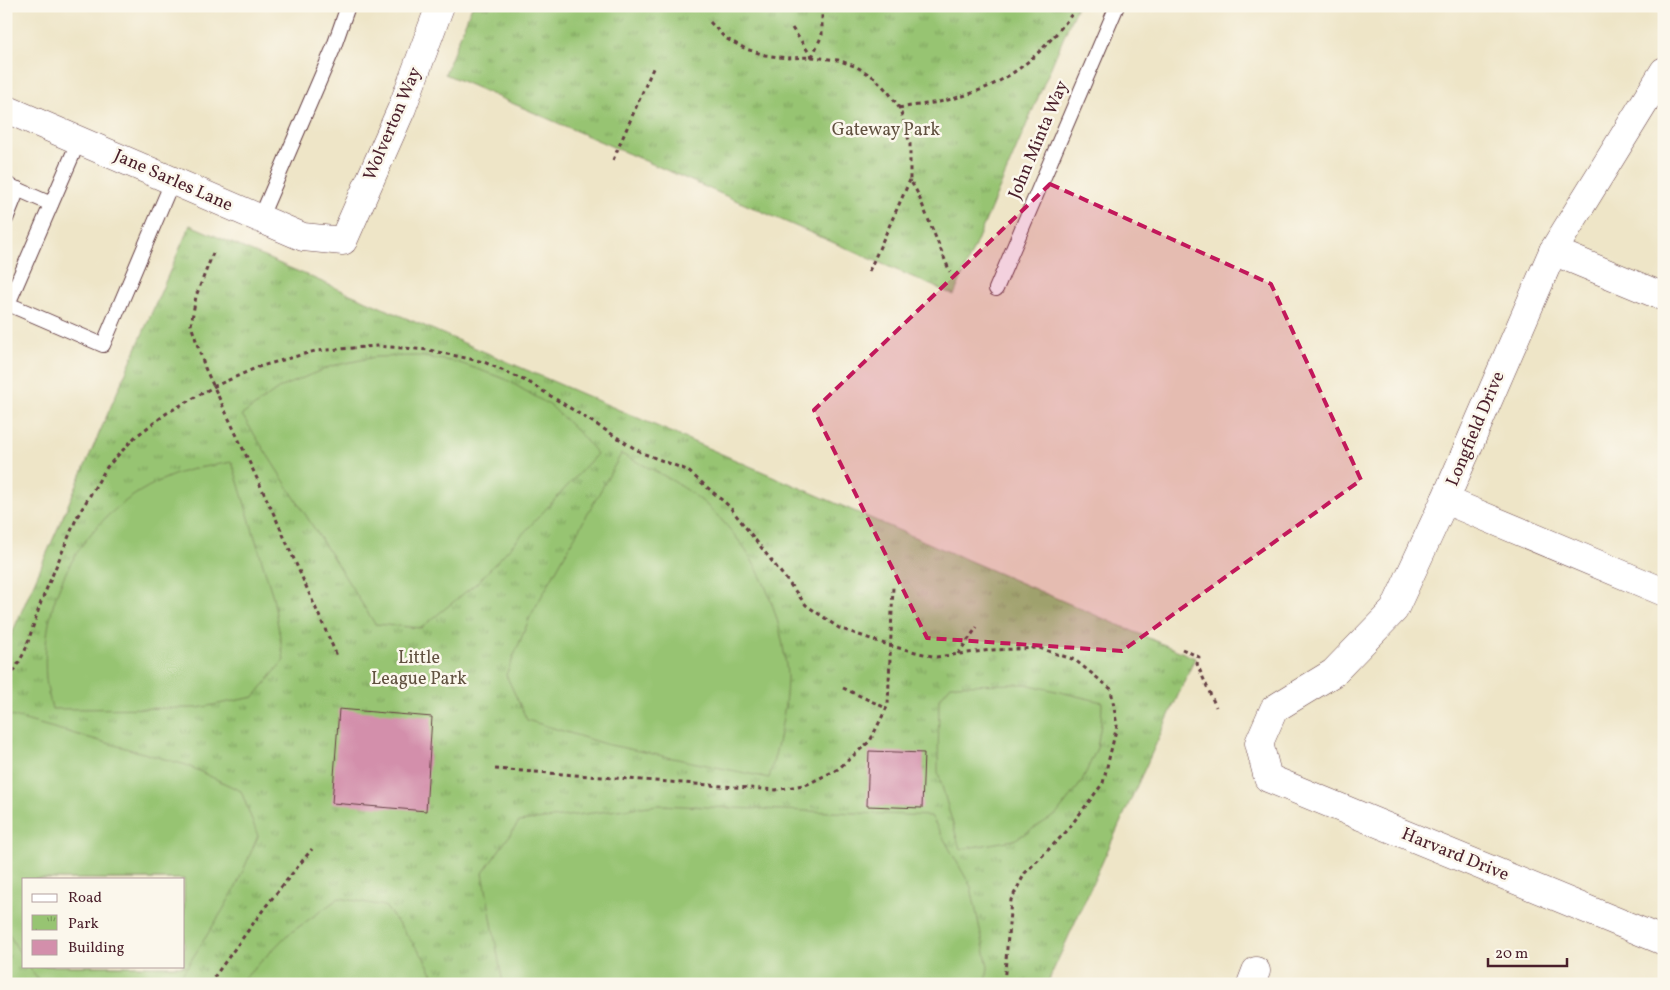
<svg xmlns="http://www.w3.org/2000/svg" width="1670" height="990" font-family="Vollkorn,serif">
  <defs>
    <pattern id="park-tufts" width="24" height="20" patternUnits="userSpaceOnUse" patternTransform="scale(1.25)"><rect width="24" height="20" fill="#97c472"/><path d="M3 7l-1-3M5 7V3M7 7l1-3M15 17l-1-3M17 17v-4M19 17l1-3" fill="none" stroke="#7d9f5e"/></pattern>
  </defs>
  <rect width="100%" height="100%" fill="#fbf7ec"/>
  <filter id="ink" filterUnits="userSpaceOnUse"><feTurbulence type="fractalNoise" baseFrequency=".02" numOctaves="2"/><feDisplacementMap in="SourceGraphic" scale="10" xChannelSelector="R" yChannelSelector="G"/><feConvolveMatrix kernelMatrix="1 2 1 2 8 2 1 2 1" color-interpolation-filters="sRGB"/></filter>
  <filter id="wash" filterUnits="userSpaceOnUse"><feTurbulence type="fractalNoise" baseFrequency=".0096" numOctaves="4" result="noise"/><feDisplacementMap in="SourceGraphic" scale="20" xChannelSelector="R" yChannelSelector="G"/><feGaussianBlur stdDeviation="1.12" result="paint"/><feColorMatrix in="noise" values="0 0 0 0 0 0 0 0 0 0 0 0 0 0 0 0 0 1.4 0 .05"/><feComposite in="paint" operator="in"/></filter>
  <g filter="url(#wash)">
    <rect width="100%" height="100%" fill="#eee5c7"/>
    <g fill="url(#park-tufts)" stroke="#70724e" fill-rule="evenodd">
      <path d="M 472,6 L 1077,6 L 954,295 L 445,74 Z"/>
      <path d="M 190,225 L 1195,658 L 1047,984 L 6,984 L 6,647 ZM 24,879 L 184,879 L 184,966 L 24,966 Z"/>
    </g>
    <g fill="#97c472" stroke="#70724e">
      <path d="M 417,356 L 457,362 L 505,379 L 551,406 L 583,437 L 597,454 L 478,582 L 421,628 L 375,624 L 242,415 L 281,387 L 332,366 L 375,357 Z"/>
      <path d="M 621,454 C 649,468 678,481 703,502 C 748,541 775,593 784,652 C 785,660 787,669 787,678 C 786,713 778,745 769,778 L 605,744 L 527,720 L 506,675 L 530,617 Z"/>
      <path d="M 232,462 L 273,597 L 284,660 L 254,697 L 198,708 L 52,709 C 50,699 47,689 46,679 C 39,591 87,510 169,477 C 189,468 211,466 232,462 Z"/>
      <path d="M 1026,684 L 1102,702 L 1101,724 L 1097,748 L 1081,783 L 1056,815 L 1014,840 L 960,849 L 938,772 L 939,699 L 951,685 Z"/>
      <path d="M 7,715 L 186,765 L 241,791 L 258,836 L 236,887 L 221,913 L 176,984 L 42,984 L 28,966 L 184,966 L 184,879 L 24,879 L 24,960 L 6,929 Z"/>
      <path d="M 658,805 L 931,816 L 971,887 L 988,967 L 986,984 L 503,984 L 483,873 L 519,822 Z"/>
      <path d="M 339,898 L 385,906 L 424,958 L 438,984 L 239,984 L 286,936 Z"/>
    </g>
    <g id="blocks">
      <g fill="#d38fab">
        <path d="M 339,709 L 432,717 L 426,811 L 332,803 Z"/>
        <path d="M 869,751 L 924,753 L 922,808 L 867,806 Z"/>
      </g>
    </g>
  </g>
  <g filter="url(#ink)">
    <use href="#blocks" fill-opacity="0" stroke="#633d42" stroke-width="1"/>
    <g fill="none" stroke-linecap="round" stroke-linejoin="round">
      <defs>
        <g id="lane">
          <path d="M 79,140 L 8,304 L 103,345 L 172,182"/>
          <path d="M 6,184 L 51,204"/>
          <path d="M 6,219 L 18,189"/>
          <path d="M 260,219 L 333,49 L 348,6"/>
          <path d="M 996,289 L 1117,6"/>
        </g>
        <g id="street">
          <path d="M 1664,71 L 1553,251 L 1445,500 L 1394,610 L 1333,673 L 1274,709 L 1259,743 L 1268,778 L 1664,941"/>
          <path d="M 6,109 L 303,237 L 343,241 L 402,108 L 440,6"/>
          <path d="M 1553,251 L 1664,297"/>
          <path d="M 1445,500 L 1664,592"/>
          <path d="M 1251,984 L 1256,971"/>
        </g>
      </defs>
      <use href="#lane" stroke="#633d42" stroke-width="16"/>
      <use href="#street" stroke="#633d42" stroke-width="29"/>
      <g stroke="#633d42" stroke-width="3" stroke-dasharray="4 4" stroke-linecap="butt">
        <path d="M 710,22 L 725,38 L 746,49 L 765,55 L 786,58 L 812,57 L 838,60 L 857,67 L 875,78 L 889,93 L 900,109 L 910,144 L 910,180 L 917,192 L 950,272"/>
        <path d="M 792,28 L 812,57"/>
        <path d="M 812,57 L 822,35 L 822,6"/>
        <path d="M 899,108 C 915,105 932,104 948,100 C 1010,85 1041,56 1078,6"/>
        <path d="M 613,160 L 654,66"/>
        <path d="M 213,253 L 196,296 L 191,325 L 205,368 L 277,521 L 337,656"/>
        <path d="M 869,271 L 910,180"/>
        <path d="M 1182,649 L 1199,657 L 1197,664 L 1216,707"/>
        <path d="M 958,654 L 977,627"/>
        <path d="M 6,686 L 25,651 L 41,602 L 77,517 L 107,467 L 135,437 L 167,413 L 215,386 L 258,367 L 315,351 L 377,346 L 429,350 L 484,362 L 530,383 L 642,453 L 687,470 L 729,506 L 806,605 L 839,628 L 891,646 L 936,657 L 992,650 L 1039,648 L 1075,660 L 1111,689 L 1117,726 L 1103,783 L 1066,832 L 1025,873 L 1011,900 L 1004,984"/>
        <path d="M 843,688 L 886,708"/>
        <path d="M 495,769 L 776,790 L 808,784 L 838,769 L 870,741 L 888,705 L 893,587"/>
        <path d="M 209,984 L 266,906 L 312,849"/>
      </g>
      <use href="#lane" stroke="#fff" stroke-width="14"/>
      <use href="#street" stroke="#fff" stroke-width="28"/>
    </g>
  </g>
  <path fill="#c2185b" fill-opacity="0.2" stroke="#c2185b" stroke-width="4" stroke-dasharray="10 6" stroke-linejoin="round" d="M 1050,184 L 1271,284 L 1361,480 L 1122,651 L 927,638 L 814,410 Z"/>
  <g text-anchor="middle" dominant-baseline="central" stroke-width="5" stroke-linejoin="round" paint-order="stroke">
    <g font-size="18" fill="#4a1f2b" stroke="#fbf7ec">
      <text transform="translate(393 124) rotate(-67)">Wolverton Way</text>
      <text transform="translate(1039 140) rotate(-67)">John Minta Way</text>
      <text transform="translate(173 181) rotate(24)">Jane Sarles Lane</text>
      <text transform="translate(1476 429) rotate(-67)">Longfield Drive</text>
      <text transform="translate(1455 855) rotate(22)">Harvard Drive</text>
    </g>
    <g font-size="18" fill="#615140" stroke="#fbf7ec">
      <text x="886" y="130">Gateway Park</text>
      <text x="419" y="658">Little<tspan x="419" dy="21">League Park</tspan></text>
    </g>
  </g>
  <rect width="1670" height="990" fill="none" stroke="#fbf7ec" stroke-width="25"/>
  <rect x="22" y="878" width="162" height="90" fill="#fbf7ec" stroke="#b4a19f"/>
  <rect x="32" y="894" width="25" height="8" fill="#ffffff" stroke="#b4a19f"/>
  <text x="68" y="902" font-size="15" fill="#4a1f2b">Road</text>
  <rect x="32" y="915" width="25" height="15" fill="url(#park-tufts)" stroke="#b4a19f"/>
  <text x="68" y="928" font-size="15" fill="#4a1f2b">Park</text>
  <rect x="32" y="940" width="25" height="15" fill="#d38fab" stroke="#b4a19f"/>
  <text x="68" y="952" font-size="15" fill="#4a1f2b">Building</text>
  <path d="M1488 958v8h79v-8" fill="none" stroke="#4a1f2b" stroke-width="2.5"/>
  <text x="1495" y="958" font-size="15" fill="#4a1f2b" stroke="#fbf7ec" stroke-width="4" paint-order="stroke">20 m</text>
</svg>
